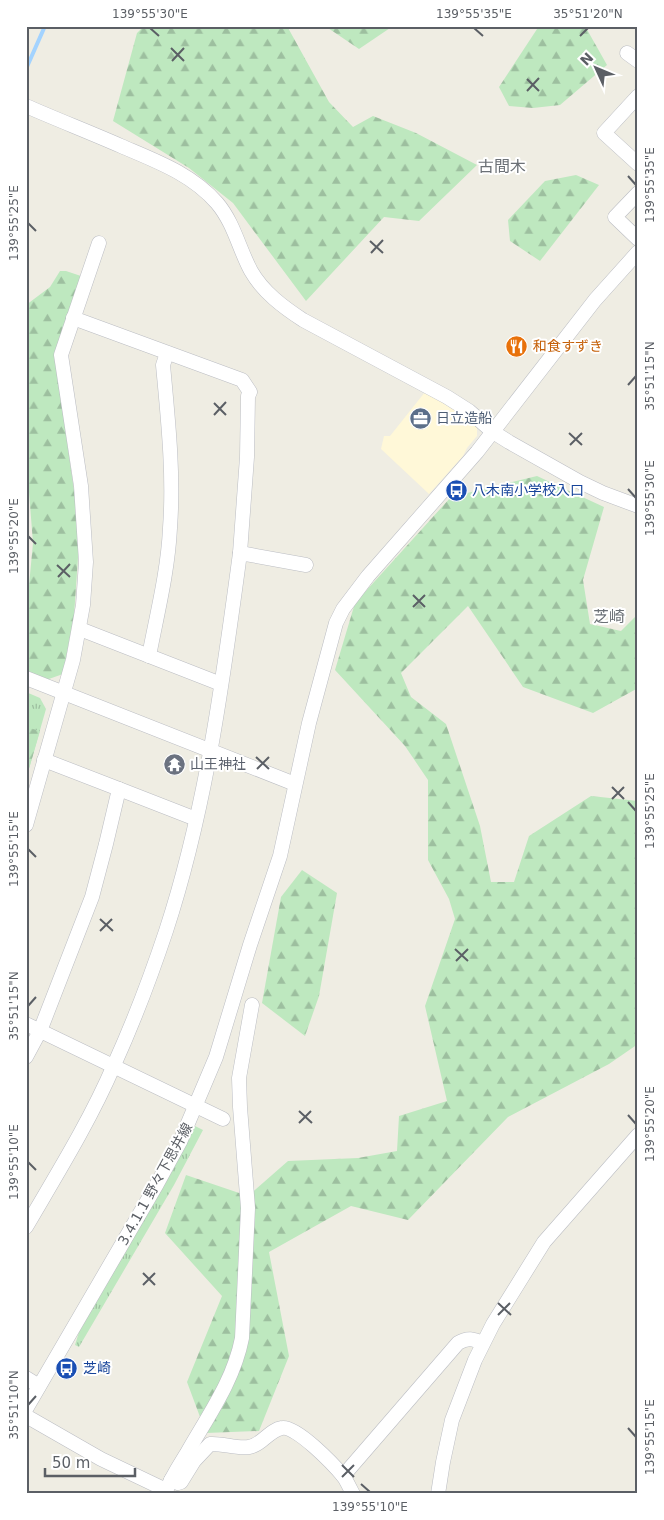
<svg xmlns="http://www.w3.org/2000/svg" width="664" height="1520" font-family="'DejaVu Sans','Noto Sans JP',sans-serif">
  <defs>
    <pattern id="grass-tufts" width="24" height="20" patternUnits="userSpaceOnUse" patternTransform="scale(1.25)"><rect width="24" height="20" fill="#bee8bf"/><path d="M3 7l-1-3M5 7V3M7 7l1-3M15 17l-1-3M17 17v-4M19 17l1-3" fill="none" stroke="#9dbf9f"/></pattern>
    <pattern id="forest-firs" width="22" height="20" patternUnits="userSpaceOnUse" patternTransform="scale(1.25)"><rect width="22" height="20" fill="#bee8bf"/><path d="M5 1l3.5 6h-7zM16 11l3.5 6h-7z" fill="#9dbf9f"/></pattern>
  </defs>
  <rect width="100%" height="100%" fill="#efede3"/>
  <path fill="#fff8d8" d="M 425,392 L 451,407 L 477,426 L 477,436 L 467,448 L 463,456 L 429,494 L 381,449 L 384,436 L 390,436 Z"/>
  <g fill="url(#grass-tufts)">
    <path d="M 26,692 L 40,698 L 46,709 L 26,779 Z"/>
    <path d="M 195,1126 L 203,1130 L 174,1185 L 79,1347 L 75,1345 L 79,1332 L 170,1175 Z"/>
  </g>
  <g fill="url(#forest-firs)">
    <path d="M 144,26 L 287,26 L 329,102 L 353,127 L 373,116 L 416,133 L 477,165 L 419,221 L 384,217 L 306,301 L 233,203 L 189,168 L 113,121 L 137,33 Z"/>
    <path d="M 325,26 L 393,26 L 359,49 Z"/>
    <path d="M 539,26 L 585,26 L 607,65 L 560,105 L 533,108 L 509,106 L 499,87 Z"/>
    <path d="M 576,175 L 599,185 L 540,261 L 510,241 L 508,220 L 545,181 Z"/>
    <path d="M 60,271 L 66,271 L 81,276 L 55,357 L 76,504 L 79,543 L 74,616 L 63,674 L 46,680 L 26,672 L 26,617 L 33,543 L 26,454 L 26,305 L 50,287 Z"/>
    <path d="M 537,476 L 604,507 L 583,580 L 590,624 L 621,631 L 638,614 L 638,688 L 593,713 L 523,687 L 468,606 L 401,673 L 411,697 L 446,724 L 480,826 L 491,882 L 514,882 L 529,836 L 591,796 L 638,801 L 638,1044 L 609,1064 L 508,1117 L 408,1220 L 351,1206 L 269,1252 L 289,1356 L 259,1431 L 206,1433 L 187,1382 L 222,1296 L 165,1233 L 186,1175 L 248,1196 L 288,1161 L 358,1158 L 397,1151 L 399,1116 L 447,1101 L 425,1006 L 455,919 L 449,899 L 428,860 L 428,780 L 405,746 L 335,670 L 355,603 L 451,497 Z"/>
    <path d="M 26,727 L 40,731 L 26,779 Z"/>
    <path d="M 302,870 L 337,893 L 319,996 L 305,1036 L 262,1003 L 281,897 Z"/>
  </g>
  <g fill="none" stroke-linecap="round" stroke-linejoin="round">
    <path stroke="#a3d3ff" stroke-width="4" d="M 26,69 L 45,26"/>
    <defs>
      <g id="minor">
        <path d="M 627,53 L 638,61"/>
        <path d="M 638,96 L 604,133 L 638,164"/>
        <path d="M 26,106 C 58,120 89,132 121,146 C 156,161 192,174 217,203 C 234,223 239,249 251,271 C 263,292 283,307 303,320 L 447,397 L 469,411 L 493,432 L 509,442 L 580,482 L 603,493 L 638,506"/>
        <path d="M 638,193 L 615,217 L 638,239"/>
        <path d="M 73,318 L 242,380 L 250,392 L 248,396 L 247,457 L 240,553"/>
        <path d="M 80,629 L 221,684"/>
        <path d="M 149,656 C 157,614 168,571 170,528 C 174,474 168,419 163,365 L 167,353"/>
        <path d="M 26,678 L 295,784"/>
        <path d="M 119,789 L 196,819"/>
        <path d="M 26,825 L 73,660 L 83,605 L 86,562 L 81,486 L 61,355 L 99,243"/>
        <path d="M 26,1024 L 223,1119"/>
        <path d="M 26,1057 L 40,1031 L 92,897 L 106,844 L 119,789 L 44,760"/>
        <path d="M 26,1227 C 57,1174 90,1121 114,1065 C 134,1021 151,976 166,931 C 206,809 223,680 240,553 L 306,565"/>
        <path d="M 26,1378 L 39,1386"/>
        <path d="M 26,1409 L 157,1184 L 180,1142 L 216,1057 L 250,945 L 280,856 L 309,723 L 336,623 L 343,609 L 368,576 L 477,452 L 595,300 L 638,252"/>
        <path d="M 26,1416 L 101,1459 L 166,1490"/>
        <path d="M 343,1476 L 458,1343 C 468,1337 473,1339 483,1343"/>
        <path d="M 171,1480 L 178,1483 L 181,1482 L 194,1461 L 210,1444 C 223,1443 236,1449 249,1447 C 262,1445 269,1430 282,1428 C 296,1425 334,1465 344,1477 C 347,1482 350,1488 353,1494"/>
        <path d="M 165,1494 C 170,1479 179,1466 187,1453 C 208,1416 234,1380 242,1338 L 248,1208 L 240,1107 L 239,1078 L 252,1005"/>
        <path d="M 438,1494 L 443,1462 L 452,1420 L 475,1360 L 493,1324 L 544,1242 L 638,1135"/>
      </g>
    </defs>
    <use href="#minor" stroke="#bbbdc3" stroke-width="15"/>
    <use href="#minor" stroke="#fff" stroke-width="14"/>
  </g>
  <path fill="none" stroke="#5b5f65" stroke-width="2" d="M 150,28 L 159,36M 474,28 L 483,36M 580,36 L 588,28M 171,48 L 184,61M 172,61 L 184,48M 527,79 L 539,91M 527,91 L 539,78M 628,176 L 636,185M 28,223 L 36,231M 370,241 L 383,253M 371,253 L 383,240M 628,385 L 636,376M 214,403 L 226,415M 214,415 L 226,402M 569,433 L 582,445M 570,445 L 582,433M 628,489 L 636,498M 28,536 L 36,544M 57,565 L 70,577M 58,577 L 70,564M 413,595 L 425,607M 413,607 L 425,595M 256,757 L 269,769M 257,769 L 269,757M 612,787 L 624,799M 612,799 L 624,787M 628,802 L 636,811M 28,849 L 36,857M 100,919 L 113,931M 100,931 L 112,919M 455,949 L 468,961M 456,961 L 468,949M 28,1006 L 36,997M 299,1111 L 312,1123M 628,1115 L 636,1124M 299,1123 L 311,1111M 28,1162 L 36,1170M 143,1273 L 155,1285M 143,1285 L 155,1273M 498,1303 L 511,1315M 498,1315 L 510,1303M 28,1405 L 36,1396M 628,1428 L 636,1437M 342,1465 L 354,1477M 342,1477 L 354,1465M 361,1484 L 370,1492"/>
  <defs>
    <symbol id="restaurant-disc" viewBox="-11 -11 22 22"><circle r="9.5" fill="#e8710a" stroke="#fff"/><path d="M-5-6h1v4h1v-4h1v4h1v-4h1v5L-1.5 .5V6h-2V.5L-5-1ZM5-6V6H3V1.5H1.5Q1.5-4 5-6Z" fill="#fff"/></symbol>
    <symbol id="office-disc" viewBox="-11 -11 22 22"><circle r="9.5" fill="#5c6f8a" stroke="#fff"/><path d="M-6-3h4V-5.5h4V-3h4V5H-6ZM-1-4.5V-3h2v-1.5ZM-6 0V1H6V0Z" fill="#fff"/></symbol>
    <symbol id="bus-disc" viewBox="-11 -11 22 22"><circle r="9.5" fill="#1a4fb4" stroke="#fff"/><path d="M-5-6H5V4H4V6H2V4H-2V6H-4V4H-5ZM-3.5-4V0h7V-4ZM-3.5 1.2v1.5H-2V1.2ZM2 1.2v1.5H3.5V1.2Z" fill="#fff"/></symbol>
    <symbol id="temple-disc" viewBox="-11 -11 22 22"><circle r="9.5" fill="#6b7280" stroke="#fff"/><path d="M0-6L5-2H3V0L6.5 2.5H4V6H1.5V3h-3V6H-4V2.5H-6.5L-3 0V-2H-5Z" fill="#fff"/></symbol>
  </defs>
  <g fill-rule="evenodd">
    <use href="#restaurant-disc" x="504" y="334" width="25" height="25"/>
    <use href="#office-disc" x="408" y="406" width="25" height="25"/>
    <use href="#bus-disc" x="444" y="478" width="25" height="25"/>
    <use href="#temple-disc" x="162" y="752" width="25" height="25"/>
    <use href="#bus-disc" x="54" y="1356" width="25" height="25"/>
  </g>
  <g text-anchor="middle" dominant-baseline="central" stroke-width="4" stroke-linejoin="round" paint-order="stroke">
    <g font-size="14" fill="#c56008" stroke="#fff" text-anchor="start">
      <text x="533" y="346">和食すずき</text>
    </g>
    <g font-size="14" fill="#4e5e75" stroke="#fff" text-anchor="start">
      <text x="436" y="418">日立造船</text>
    </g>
    <g font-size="14" fill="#164399" stroke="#fff" text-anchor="start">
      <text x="472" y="490">八木南小学校入口</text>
      <text x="83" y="1368">芝崎</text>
    </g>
    <g font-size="14" fill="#5b616d" stroke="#fff" text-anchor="start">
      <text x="190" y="764">山王神社</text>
    </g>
    <g font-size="14" fill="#5b5f65" stroke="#fff">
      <text transform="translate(155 1184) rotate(-61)">3.4.1.1 野々下思井線</text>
    </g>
    <g font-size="16" fill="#6c7177" stroke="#fff">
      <text x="502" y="166">古間木</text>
      <text x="609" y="616">芝崎</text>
    </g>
  </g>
  <rect width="664" height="1520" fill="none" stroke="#ffffff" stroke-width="55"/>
  <g transform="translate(596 68) rotate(314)" stroke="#ffffff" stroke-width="4" paint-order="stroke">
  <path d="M0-4L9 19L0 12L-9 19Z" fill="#5b5f65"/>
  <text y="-8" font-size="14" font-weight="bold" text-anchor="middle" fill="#5b5f65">N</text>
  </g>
  <path d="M45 1468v8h90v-8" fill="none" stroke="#5b5f65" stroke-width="2.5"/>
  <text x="52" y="1468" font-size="15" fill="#5b5f65" stroke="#ffffff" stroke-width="4" paint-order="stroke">50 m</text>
  <rect x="28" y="28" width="608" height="1464" fill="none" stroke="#5b5f65" stroke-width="2"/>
  <g font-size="12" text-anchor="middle" fill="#5b5f65">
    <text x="150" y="18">139°55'30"E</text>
    <text x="474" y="18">139°55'35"E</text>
    <text x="588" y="18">35°51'20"N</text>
    <text transform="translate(650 185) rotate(-90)" y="4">139°55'35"E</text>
    <text transform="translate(14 223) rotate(-90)" y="4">139°55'25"E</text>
    <text transform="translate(650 376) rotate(-90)" y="4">35°51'15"N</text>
    <text transform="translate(650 498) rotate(-90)" y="4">139°55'30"E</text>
    <text transform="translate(14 536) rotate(-90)" y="4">139°55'20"E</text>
    <text transform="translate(650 811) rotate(-90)" y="4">139°55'25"E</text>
    <text transform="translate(14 849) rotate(-90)" y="4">139°55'15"E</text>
    <text transform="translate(14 1006) rotate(-90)" y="4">35°51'15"N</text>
    <text transform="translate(650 1124) rotate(-90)" y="4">139°55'20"E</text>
    <text transform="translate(14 1162) rotate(-90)" y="4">139°55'10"E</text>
    <text transform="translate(14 1405) rotate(-90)" y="4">35°51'10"N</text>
    <text transform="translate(650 1437) rotate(-90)" y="4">139°55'15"E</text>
    <text x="370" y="1511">139°55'10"E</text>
  </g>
</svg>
